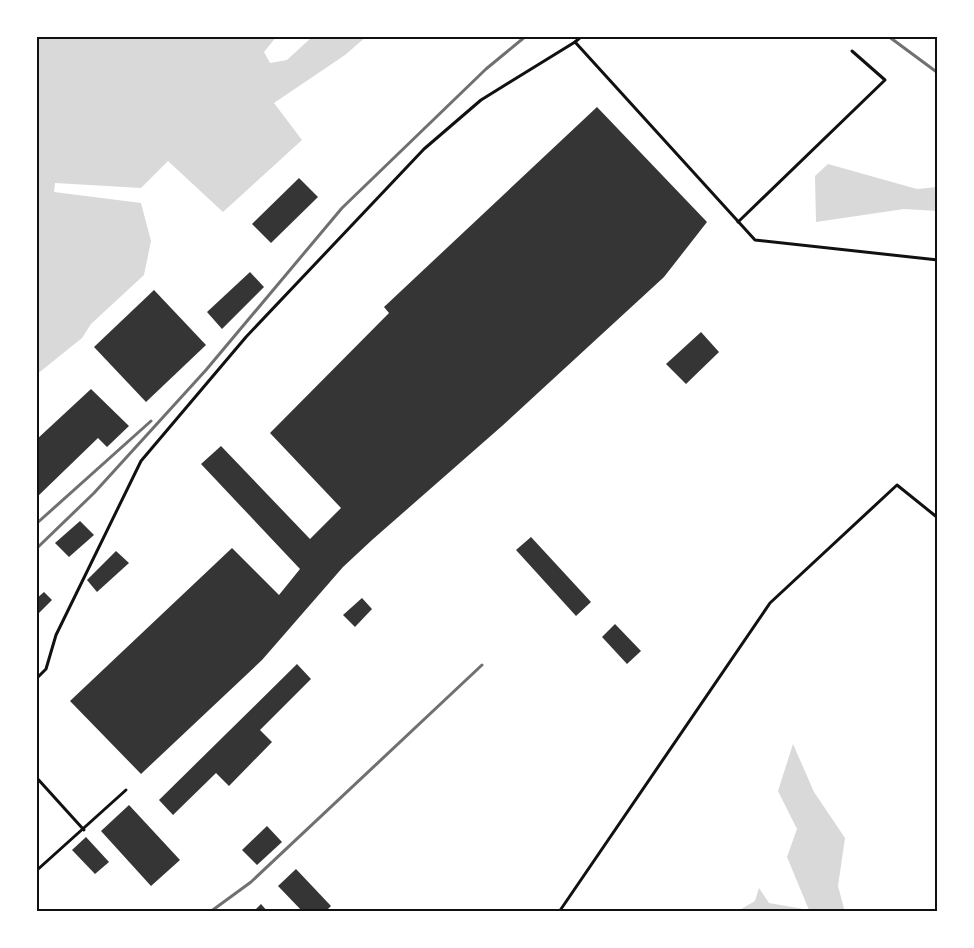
<svg xmlns="http://www.w3.org/2000/svg" width="974" height="948" font-family="'Open Sans',sans-serif">
  <rect width="100%" height="100%" fill="#fff"/>
  <g fill="#d9d9d9">
    <path d="M 36,36 L 277,36 L 264,52 L 270,63 L 287,60 L 313,36 L 367,36 L 345,55 L 274,103 L 302,140 L 223,212 L 168,161 L 141,188 L 55,183 L 54,192 L 141,203 L 151,241 L 144,275 L 91,324 L 82,338 L 36,375 Z"/>
    <path d="M 828,164 L 917,189 L 938,187 L 938,211 L 904,209 L 816,222 L 815,176 Z"/>
    <path d="M 793,744 L 814,792 L 845,838 L 838,886 L 845,912 L 736,912 L 755,901 L 759,888 L 769,903 L 809,910 L 787,857 L 797,829 L 778,791 Z"/>
  </g>
  <g fill="#353535">
    <path d="M 597,107 L 707,222 L 664,277 L 502,426 L 372,540 L 343,567 L 262,660 L 141,774 L 70,701 L 232,548 L 279,595 L 300,569 L 201,464 L 221,446 L 310,539 L 341,508 L 270,433 L 389,313 L 384,307 Z"/>
    <path d="M 299,178 L 318,197 L 271,243 L 252,224 Z"/>
    <path d="M 250,272 L 264,287 L 222,329 L 207,312 Z"/>
    <path d="M 154,290 L 206,345 L 146,402 L 94,347 Z"/>
    <path d="M 701,332 L 719,352 L 686,384 L 666,364 Z"/>
    <path d="M 91,389 L 129,426 L 107,447 L 98,438 L 36,498 L 36,440 Z"/>
    <path d="M 80,521 L 94,535 L 69,557 L 55,543 Z"/>
    <path d="M 531,537 L 591,602 L 576,616 L 516,550 Z"/>
    <path d="M 116,551 L 129,563 L 97,592 L 87,580 Z"/>
    <path d="M 44,592 L 52,600 L 36,616 L 36,599 Z"/>
    <path d="M 362,598 L 372,609 L 355,627 L 343,615 Z"/>
    <path d="M 615,624 L 641,651 L 627,664 L 602,637 Z"/>
    <path d="M 297,664 L 311,679 L 260,730 L 272,742 L 229,786 L 216,773 L 173,815 L 159,800 Z"/>
    <path d="M 129,805 L 180,860 L 151,886 L 101,831 Z"/>
    <path d="M 267,826 L 282,842 L 257,865 L 242,850 Z"/>
    <path d="M 86,837 L 109,862 L 95,874 L 72,850 Z"/>
    <path d="M 296,869 L 331,906 L 325,912 L 303,912 L 278,886 Z"/>
    <path d="M 261,904 L 268,912 L 253,912 Z"/>
  </g>
  <g fill="none" stroke-linecap="round" stroke-linejoin="round">
    <g stroke="#111" stroke-width="3">
      <path d="M 575,42 L 582,36"/>
      <path d="M 738,222 L 885,80 L 852,51"/>
      <path d="M 36,679 L 46,669 L 56,635 L 141,461 L 246,337 L 424,149 L 481,100 L 575,42 L 755,240 L 938,260"/>
      <path d="M 36,777 L 84,830"/>
      <path d="M 36,871 L 126,790"/>
      <path d="M 559,912 L 770,603 L 897,485 L 938,518"/>
    </g>
    <g stroke="#707070" stroke-width="3">
      <path d="M 888,36 L 938,73"/>
      <path d="M 36,524 L 151,421"/>
      <path d="M 36,549 L 94,493 L 206,370 L 342,208 L 486,69 L 526,36"/>
      <path d="M 210,912 L 251,882 L 482,665"/>
    </g>
  </g>
  <rect width="974" height="948" fill="none" stroke="#ffffff" stroke-width="75"/>
  <rect x="38" y="38" width="898" height="872" fill="none" stroke="#111" stroke-width="2"/>
</svg>
